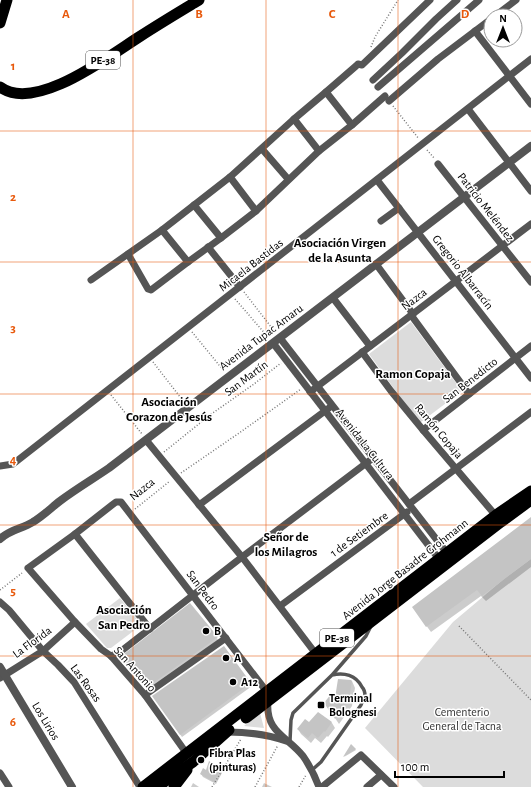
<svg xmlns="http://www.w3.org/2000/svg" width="531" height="787" font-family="'Alegreya Sans',sans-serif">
  <rect width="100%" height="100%" fill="#fff"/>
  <g fill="#dcdcdc">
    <path d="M 411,322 L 462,391 L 421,422 L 418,422 L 369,354 Z"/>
    <path d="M 531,559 L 531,787 L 423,787 L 365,728 L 453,622 L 504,579 Z"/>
    <path d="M 120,598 L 140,623 L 140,626 L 111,648 L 107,648 L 86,624 Z"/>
    <path d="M 260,713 L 264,728 L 244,726 Z"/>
  </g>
  <g fill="#0003">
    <path d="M 531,519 L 531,567 L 486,601 L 481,596 L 431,632 L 417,613 Z"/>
    <path d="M 217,638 L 218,640 L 148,690 L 123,660 Z"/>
    <path d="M 224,647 L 252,686 L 182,737 L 155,699 Z"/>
    <path d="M 352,681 L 355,688 L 352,706 L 339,724 L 325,703 L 336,700 Z"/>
    <path d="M 318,713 L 332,723 L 335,728 L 328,737 L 327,736 L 321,743 L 315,738 L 311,743 L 301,734 L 298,729 L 309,724 Z"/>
    <path d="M 352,746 L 356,750 L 344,757 Z"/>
    <path d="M 220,770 L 222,773 L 216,784 L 203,777 L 201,774 L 206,771 Z"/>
    <path d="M 193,783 L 199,787 L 191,787 Z"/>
    <path d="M 264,783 L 272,787 L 262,787 Z"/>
  </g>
  <g fill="#c4c4c4">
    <path d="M 531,517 L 531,559 L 482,596 L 477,590 L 426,627 L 412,607 Z"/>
    <path d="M 190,603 L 218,637 L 146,688 L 120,657 Z"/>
    <path d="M 224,646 L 251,683 L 180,735 L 152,696 Z"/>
    <path d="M 338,679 L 351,680 L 352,681 L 349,699 L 335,719 L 324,703 L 331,694 L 335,698 Z"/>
    <path d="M 318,712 L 332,722 L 325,732 L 324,731 L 318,738 L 312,733 L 308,738 L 297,729 L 305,719 L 309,722 Z"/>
    <path d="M 351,744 L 356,749 L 343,757 Z"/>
    <path d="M 209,761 L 221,769 L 214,782 L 200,774 L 203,768 L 206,770 Z"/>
  </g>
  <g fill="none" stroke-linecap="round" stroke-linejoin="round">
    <g stroke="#777" stroke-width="1.5" stroke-dasharray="1 2" stroke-linecap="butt">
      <path d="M 371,47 L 375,37 L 398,0"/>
      <path d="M 393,106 L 419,139"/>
      <path d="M 427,150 L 435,159"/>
      <path d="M 244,292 L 275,332"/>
      <path d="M 235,299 L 268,337"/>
      <path d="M 192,332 L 224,371"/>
      <path d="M 153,362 L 184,402"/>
      <path d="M 111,395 L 142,434"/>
      <path d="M 164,452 L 210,415 L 254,384 L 281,363"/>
      <path d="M 181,473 L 242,431 L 301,389"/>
      <path d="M 135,509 L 170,481"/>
      <path d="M 0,590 L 22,573"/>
      <path d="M 459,626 L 531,700"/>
      <path d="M 212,787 L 241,739"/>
      <path d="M 255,787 L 278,745"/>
      <path d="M 299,787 L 306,775"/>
    </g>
    <g stroke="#555" stroke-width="3.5">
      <path d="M 333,674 L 366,636 L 371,626"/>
      <path d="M 290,741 L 291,720 L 293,713 L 332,675 C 344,672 356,675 362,687 C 364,689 365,693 365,696 C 364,699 362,702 361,705 L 321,762 L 312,770"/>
    </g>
    <g stroke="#555" stroke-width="7">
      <path d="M 495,16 L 516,0"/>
      <path d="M 475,31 L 531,104"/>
      <path d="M 373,80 L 402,53 L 436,19 L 457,0"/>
      <path d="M 378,87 L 479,0"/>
      <path d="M 326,92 L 352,125"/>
      <path d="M 389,101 L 438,59 L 491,19"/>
      <path d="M 468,109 L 531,191"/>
      <path d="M 294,119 L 319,151"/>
      <path d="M 262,149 L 288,179"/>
      <path d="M 438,164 L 531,282"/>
      <path d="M 230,177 L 256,211"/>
      <path d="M 377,180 L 531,378"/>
      <path d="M 194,205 L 221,238"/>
      <path d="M 381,221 L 399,208"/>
      <path d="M 162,230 L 188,262"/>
      <path d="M 208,247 L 240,287"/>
      <path d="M 128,254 L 148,289 L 151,290 L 188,262 L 221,238 L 256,211 L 319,151 L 352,125 L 385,96"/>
      <path d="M 376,264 L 413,314"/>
      <path d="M 91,280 L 162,230 L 230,177 L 294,119 L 326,92 L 356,66 L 358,64 L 362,65 L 430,0"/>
      <path d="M 333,298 L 370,346"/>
      <path d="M 411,315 L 469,394"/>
      <path d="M 280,338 L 447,553"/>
      <path d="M 273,343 L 439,559"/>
      <path d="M 362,352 L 391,391 L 423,430 L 497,517"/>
      <path d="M 310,392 L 531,224"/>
      <path d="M 423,430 L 531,346"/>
      <path d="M 146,440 L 242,557 L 316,654"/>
      <path d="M 0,466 L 13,464 L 531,59"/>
      <path d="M 409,504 L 531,412"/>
      <path d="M 199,505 L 329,408"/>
      <path d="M 75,534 L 150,629"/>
      <path d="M 0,602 L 9,610 L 43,651 L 58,665 L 74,682 L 140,787"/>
      <path d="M 280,606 L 407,512"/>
      <path d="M 111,656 L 120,652 L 242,557 L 373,458"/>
      <path d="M 0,678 L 43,651 L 75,622"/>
      <path d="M 145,695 L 226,638"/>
      <path d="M 268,701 C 265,732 287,736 303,756 C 310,766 315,776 319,787"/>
      <path d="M 227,732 C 247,732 266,734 286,741"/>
      <path d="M 187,754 L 145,695 L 111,656 L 101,649 L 75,622 L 28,568 L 75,534 L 112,505 L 116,502 L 121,502 L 267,692"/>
      <path d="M 0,773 L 9,787"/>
      <path d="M 322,787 L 361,755 L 394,787"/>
      <path d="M 367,787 L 381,775"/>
    </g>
    <g stroke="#555" stroke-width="8">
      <path d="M 0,539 C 11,529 22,529 33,522 C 43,516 51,508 60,501 C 76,489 93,479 109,468 L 531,146"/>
      <path d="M 0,667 L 72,787"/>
    </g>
    <g stroke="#000" stroke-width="11">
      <path d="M 0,23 L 7,0"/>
      <path d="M 0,87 C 35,113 109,56 139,37 C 159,24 179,12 199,0"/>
      <path d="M 246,718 L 501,522 L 531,500"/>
      <path d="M 143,787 L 496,515 L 531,491"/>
      <path d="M 157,787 L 193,762 L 229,730"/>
      <path d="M 174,787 L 187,770"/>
    </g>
  </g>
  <path fill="none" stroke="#e8590c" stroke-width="1" stroke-opacity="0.55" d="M 133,0 L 133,787M 266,0 L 266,787M 398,0 L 398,787M 0,131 L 531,131M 0,262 L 531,262M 0,394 L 531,394M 0,525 L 531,525M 0,656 L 531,656"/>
  <g fill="#000" stroke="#fff" stroke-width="1.5">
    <circle cx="206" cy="631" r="4"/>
    <circle cx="226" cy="658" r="4"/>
    <circle cx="233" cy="682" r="4"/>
    <rect x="317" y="701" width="8" height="8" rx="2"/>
    <circle cx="201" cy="760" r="4"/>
  </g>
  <g text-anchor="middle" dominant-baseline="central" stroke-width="3" stroke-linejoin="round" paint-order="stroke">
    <g fill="#fff" stroke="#4c4c4c" stroke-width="1">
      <rect x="86" y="51" width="34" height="18" rx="3"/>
      <rect x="320" y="629" width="34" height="18" rx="3"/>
    </g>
    <g font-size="11" font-weight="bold" fill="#000">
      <text x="103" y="60">PE-38</text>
      <text x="337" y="638">PE-38</text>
    </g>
    <g font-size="12" fill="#000" stroke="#fff">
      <text transform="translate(486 207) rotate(52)">Patricio Meléndez</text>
      <text transform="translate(251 265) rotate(-38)">Micaela Bastidas</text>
      <text transform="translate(463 272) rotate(52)">Gregorio Albarracín</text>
      <text transform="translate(414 299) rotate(-37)">Nazca</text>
      <text transform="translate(261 337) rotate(-37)">Avenida Tupac Amaru</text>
      <text transform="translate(246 378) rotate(-37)">San Martín</text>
      <text transform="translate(470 380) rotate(-38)">San Benedicto</text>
      <text transform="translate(439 431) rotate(50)">Ramón Copaja</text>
      <text transform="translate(365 444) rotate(52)">Avenida La Cultura</text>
      <text transform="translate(142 489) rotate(-39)">Nazca</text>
      <text transform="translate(359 534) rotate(-36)">1 de Setiembre</text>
      <text transform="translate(405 569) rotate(-38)">Avenida Jorge Basadre Grohmann</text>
      <text transform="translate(203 590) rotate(53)">San Pedro</text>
      <text transform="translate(32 642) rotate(-36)">La Florida</text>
      <text transform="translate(135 669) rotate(48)">San Antonio</text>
      <text transform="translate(86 683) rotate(54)">Las Rosas</text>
      <text transform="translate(46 721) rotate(59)">Los Lirios</text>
    </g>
    <g font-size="12" font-weight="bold" fill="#000" stroke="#fff" text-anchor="start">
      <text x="214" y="631">B</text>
      <text x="234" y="658">A</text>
      <text x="241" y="682">A12</text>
      <text x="329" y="698">Terminal<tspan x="329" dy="14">Bolognesi</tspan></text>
      <text x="209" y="753">Fibra Plas<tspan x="209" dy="14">(pinturas)</tspan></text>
    </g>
    <g font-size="12" fill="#333" stroke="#fff">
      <text x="462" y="712">Cementerio<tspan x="462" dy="14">General de Tacna</tspan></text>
    </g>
    <g font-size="13" font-weight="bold" fill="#000" stroke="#fff">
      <text x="340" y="243">Asociación Virgen<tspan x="340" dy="15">de la Asunta</tspan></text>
      <text x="413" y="374">Ramon Copaja</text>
      <text x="169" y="402">Asociación<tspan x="169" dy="15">Corazon de Jesús</tspan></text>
      <text x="286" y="537">Señor de<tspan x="286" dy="15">los Milagros</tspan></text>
      <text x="124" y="610">Asociación<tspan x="124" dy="15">San Pedro</tspan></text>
    </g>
  </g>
  <g font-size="13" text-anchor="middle" font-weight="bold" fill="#e8590c" stroke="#fff" stroke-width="3" stroke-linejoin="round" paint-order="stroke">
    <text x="66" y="18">A</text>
    <text x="199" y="18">B</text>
    <text x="332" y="18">C</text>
    <text x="465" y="18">D</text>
    <text x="13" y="70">1</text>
    <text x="13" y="201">2</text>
    <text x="13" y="332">3</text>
    <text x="13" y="464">4</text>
    <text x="13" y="595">5</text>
    <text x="13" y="726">6</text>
  </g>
  <g transform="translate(503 28)"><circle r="19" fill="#ffffff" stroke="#999999"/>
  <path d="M0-3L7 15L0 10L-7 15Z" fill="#000000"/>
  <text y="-6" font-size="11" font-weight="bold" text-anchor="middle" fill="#000000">N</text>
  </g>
  <path d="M395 771v6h109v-6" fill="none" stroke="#000000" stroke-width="2"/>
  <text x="401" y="771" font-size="12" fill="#000000" stroke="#ffffff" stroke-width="3" paint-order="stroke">100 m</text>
</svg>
